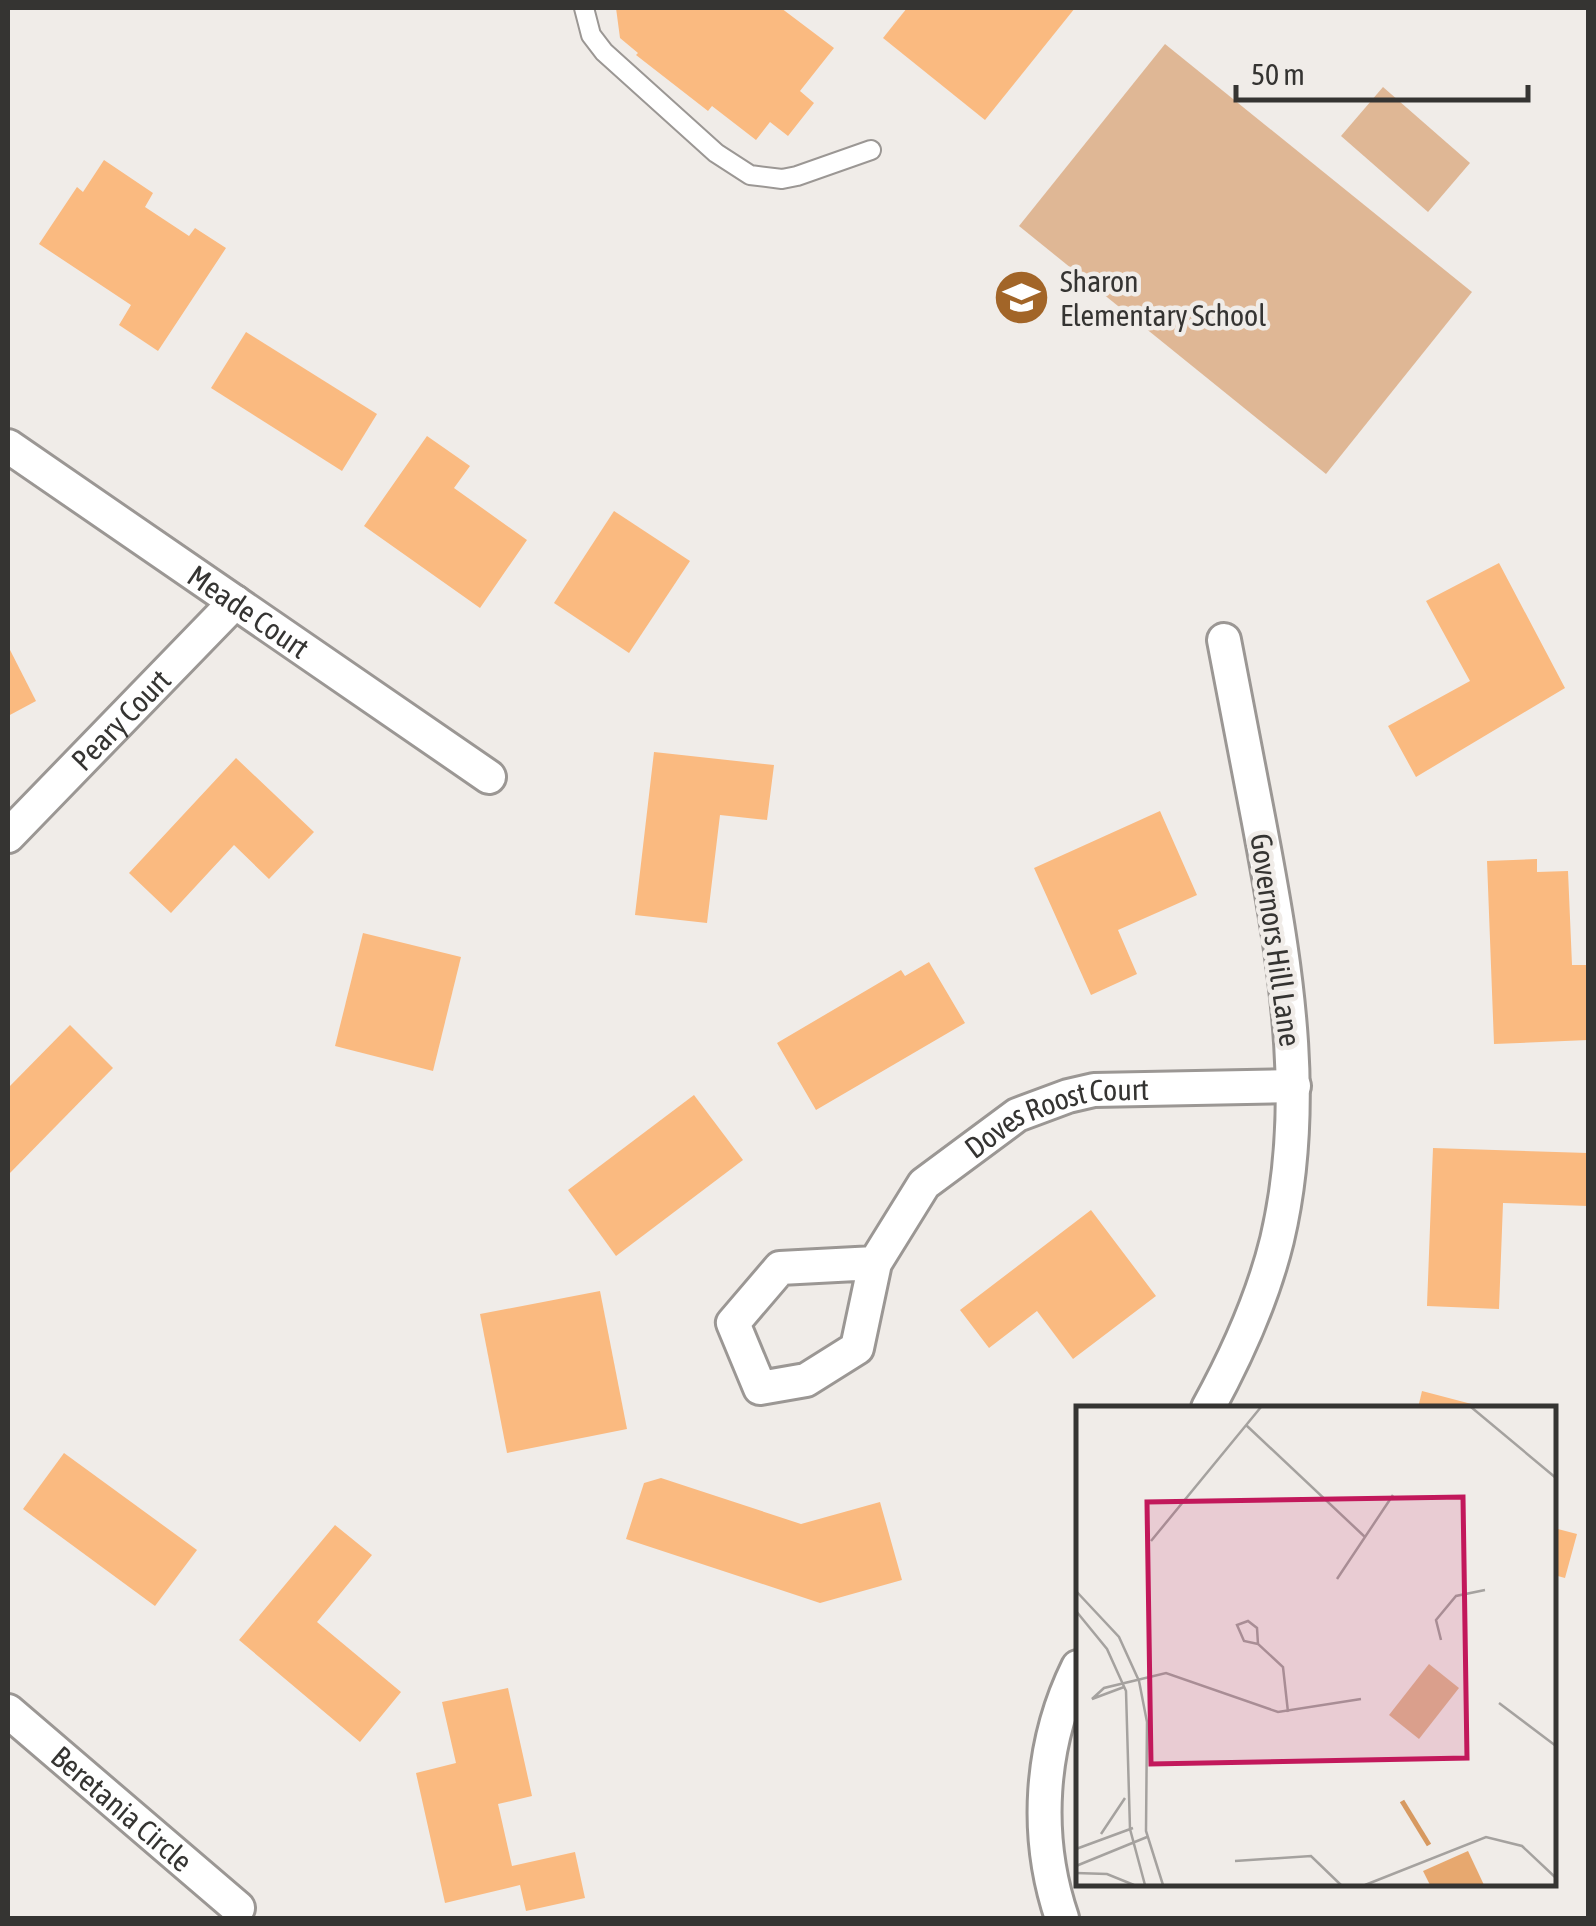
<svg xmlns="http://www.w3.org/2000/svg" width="1596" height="1926" font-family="'Asap Condensed',sans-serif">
  <rect width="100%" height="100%" fill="#f0ece8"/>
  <g fill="#dfb795">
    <path d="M 1165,44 L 1472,292 L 1326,474 L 1019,226 Z"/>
    <path d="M 1383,87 L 1470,163 L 1428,212 L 1341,136 Z"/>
  </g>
  <g fill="#faba80">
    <path d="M 616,8 L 781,8 L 834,48 L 800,91 L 814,103 L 788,136 L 770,122 L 756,140 L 712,106 L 708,111 L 636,55 L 638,53 L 620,38 Z"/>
    <path d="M 907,8 L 1075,8 L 985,120 L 883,38 Z"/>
    <path d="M 104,160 L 153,193 L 145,207 L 189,236 L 195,228 L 226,248 L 158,351 L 119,325 L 131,305 L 39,244 L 77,187 L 83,192 Z"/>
    <path d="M 246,332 L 377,414 L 342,471 L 211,388 Z"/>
    <path d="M 427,436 L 470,466 L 454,488 L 527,540 L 480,608 L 364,526 Z"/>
    <path d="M 614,511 L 690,561 L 629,653 L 554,603 Z"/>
    <path d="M 1499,563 L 1565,688 L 1416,777 L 1388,726 L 1470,681 L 1426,601 Z"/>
    <path d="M 8,646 L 36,701 L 8,716 Z"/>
    <path d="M 654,752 L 774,765 L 767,820 L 720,815 L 707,923 L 635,915 Z"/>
    <path d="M 236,758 L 314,832 L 269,879 L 234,845 L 171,913 L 129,873 Z"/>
    <path d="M 1160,811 L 1197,895 L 1118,930 L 1137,974 L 1091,995 L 1034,868 Z"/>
    <path d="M 1537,859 L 1537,872 L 1568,871 L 1572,965 L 1588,965 L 1588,1040 L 1494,1044 L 1487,861 Z"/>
    <path d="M 363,933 L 461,957 L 433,1071 L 335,1046 Z"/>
    <path d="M 929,962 L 965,1023 L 816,1110 L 777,1043 L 901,970 L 905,976 Z"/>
    <path d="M 70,1025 L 113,1068 L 8,1175 L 8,1088 Z"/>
    <path d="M 694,1095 L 743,1160 L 616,1256 L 568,1190 Z"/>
    <path d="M 1433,1148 L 1588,1153 L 1588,1206 L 1503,1203 L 1499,1309 L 1427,1306 Z"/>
    <path d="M 1091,1210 L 1156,1296 L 1073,1359 L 1037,1311 L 989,1348 L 960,1310 Z"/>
    <path d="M 600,1291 L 627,1429 L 507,1453 L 480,1314 Z"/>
    <path d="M 1422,1391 L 1483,1407 L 1483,1408 L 1418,1408 Z"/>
    <path d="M 64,1453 L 197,1550 L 155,1606 L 23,1509 Z"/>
    <path d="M 661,1478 L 801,1524 L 880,1502 L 902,1580 L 820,1603 L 626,1539 L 644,1483 Z"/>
    <path d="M 335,1525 L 372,1555 L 317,1622 L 401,1692 L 360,1742 L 239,1640 Z"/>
    <path d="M 1554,1528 L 1577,1534 L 1565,1578 L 1554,1575 Z"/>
    <path d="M 508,1688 L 532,1796 L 498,1804 L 512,1866 L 575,1852 L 585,1898 L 526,1911 L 520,1885 L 445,1903 L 416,1773 L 456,1763 L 442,1702 Z"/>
  </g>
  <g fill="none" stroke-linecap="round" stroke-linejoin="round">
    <defs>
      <path id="service" d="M 584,8 L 591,35 L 604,52 L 716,153 L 750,175 L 782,179 L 797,176 L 871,150"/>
      <g id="minor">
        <path id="s1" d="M 8,446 L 489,777"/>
        <path id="s2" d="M 8,836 L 235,602"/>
        <path id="s3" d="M 875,1263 L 857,1348 L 806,1380 L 760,1388 L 733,1323 L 780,1268 L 875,1263 L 924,1184 L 1017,1115 L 1068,1096 L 1094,1090 L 1294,1086"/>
        <path d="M 1208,1408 C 1236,1357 1263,1297 1277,1240 C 1308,1108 1288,979 1264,849 C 1251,779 1237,709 1224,640"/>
        <path id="s4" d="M 8,1711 L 238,1908"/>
        <path d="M 1062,1918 C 1034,1836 1040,1744 1078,1667"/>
      </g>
    </defs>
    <use href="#service" stroke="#9b9794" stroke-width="22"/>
    <use href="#minor" stroke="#9b9794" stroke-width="38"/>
    <use href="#service" stroke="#fff" stroke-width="18"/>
    <use href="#minor" stroke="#fff" stroke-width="32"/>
  </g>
  <defs>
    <symbol id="school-disc" viewBox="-11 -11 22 22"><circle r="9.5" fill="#a26528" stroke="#f0ece8"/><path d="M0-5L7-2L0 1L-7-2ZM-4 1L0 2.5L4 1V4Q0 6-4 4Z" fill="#fff"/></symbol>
  </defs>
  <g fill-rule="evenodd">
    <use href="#school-disc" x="990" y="266" width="63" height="63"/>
  </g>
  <g text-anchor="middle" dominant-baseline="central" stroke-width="9" stroke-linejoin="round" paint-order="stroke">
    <g font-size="30" fill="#353432" stroke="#f0ece8" text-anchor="start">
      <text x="1060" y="281">Sharon<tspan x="1060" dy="34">Elementary School</tspan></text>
    </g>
    <g font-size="30" fill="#353432" stroke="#f0ece8">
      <text stroke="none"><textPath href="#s1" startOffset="292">Meade Court</textPath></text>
      <text stroke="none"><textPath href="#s2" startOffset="162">Peary Court</textPath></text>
      <text transform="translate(1276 940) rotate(82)">Governors Hill Lane</text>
      <text stroke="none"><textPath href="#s3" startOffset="678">Doves Roost Court</textPath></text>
      <text stroke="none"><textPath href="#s4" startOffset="150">Beretania Circle</textPath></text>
    </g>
  </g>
  <g transform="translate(1076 1406)">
    <rect width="480" height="480" fill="#f0ece8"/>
    <path d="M 353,258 L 383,282 L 343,333 L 313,309 Z" fill="#dfb795"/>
    <path d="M 392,445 L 408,479 L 354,479 L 347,465 Z" fill="#e7a86f"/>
    <path fill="none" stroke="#d79960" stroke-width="5" d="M 326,395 L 353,439"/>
    <path fill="none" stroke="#a5a29f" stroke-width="2.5" d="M 395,1 L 480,72M 170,19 L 289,131M 75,135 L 185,1M 261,173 L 317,89M 0,185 L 43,231 L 63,275 L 71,316 L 70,425 L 87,479M 0,205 L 31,243 L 50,285 L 54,423 L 69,479M 365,234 L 360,214 L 380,190 L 409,184M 182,238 L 168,235 L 161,219 L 172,215 L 181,222 L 182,238 L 207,261 L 212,306M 48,281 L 16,293 L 28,282 L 90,267 L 202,306 L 285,293M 423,297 L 480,340M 25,428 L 49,392M 0,443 L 57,422M 159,455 L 235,450 L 265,479M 0,460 L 71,431M 0,467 L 31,468 L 58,479M 289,479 L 410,431 L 446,440 L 480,472"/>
    <path fill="#c2185b" fill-opacity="0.15" stroke="#c2185b" stroke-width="5" d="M 387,91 L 391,352 L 75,358 L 71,96 Z"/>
    <rect width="480" height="480" fill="none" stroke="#353432" stroke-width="5"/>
  </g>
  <rect width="1596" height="1926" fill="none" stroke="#353432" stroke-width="20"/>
  <path d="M1236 85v15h292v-15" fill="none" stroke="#353432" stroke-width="5"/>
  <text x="1251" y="85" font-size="30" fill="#353432" stroke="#f0ece8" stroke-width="8" paint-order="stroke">50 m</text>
</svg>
